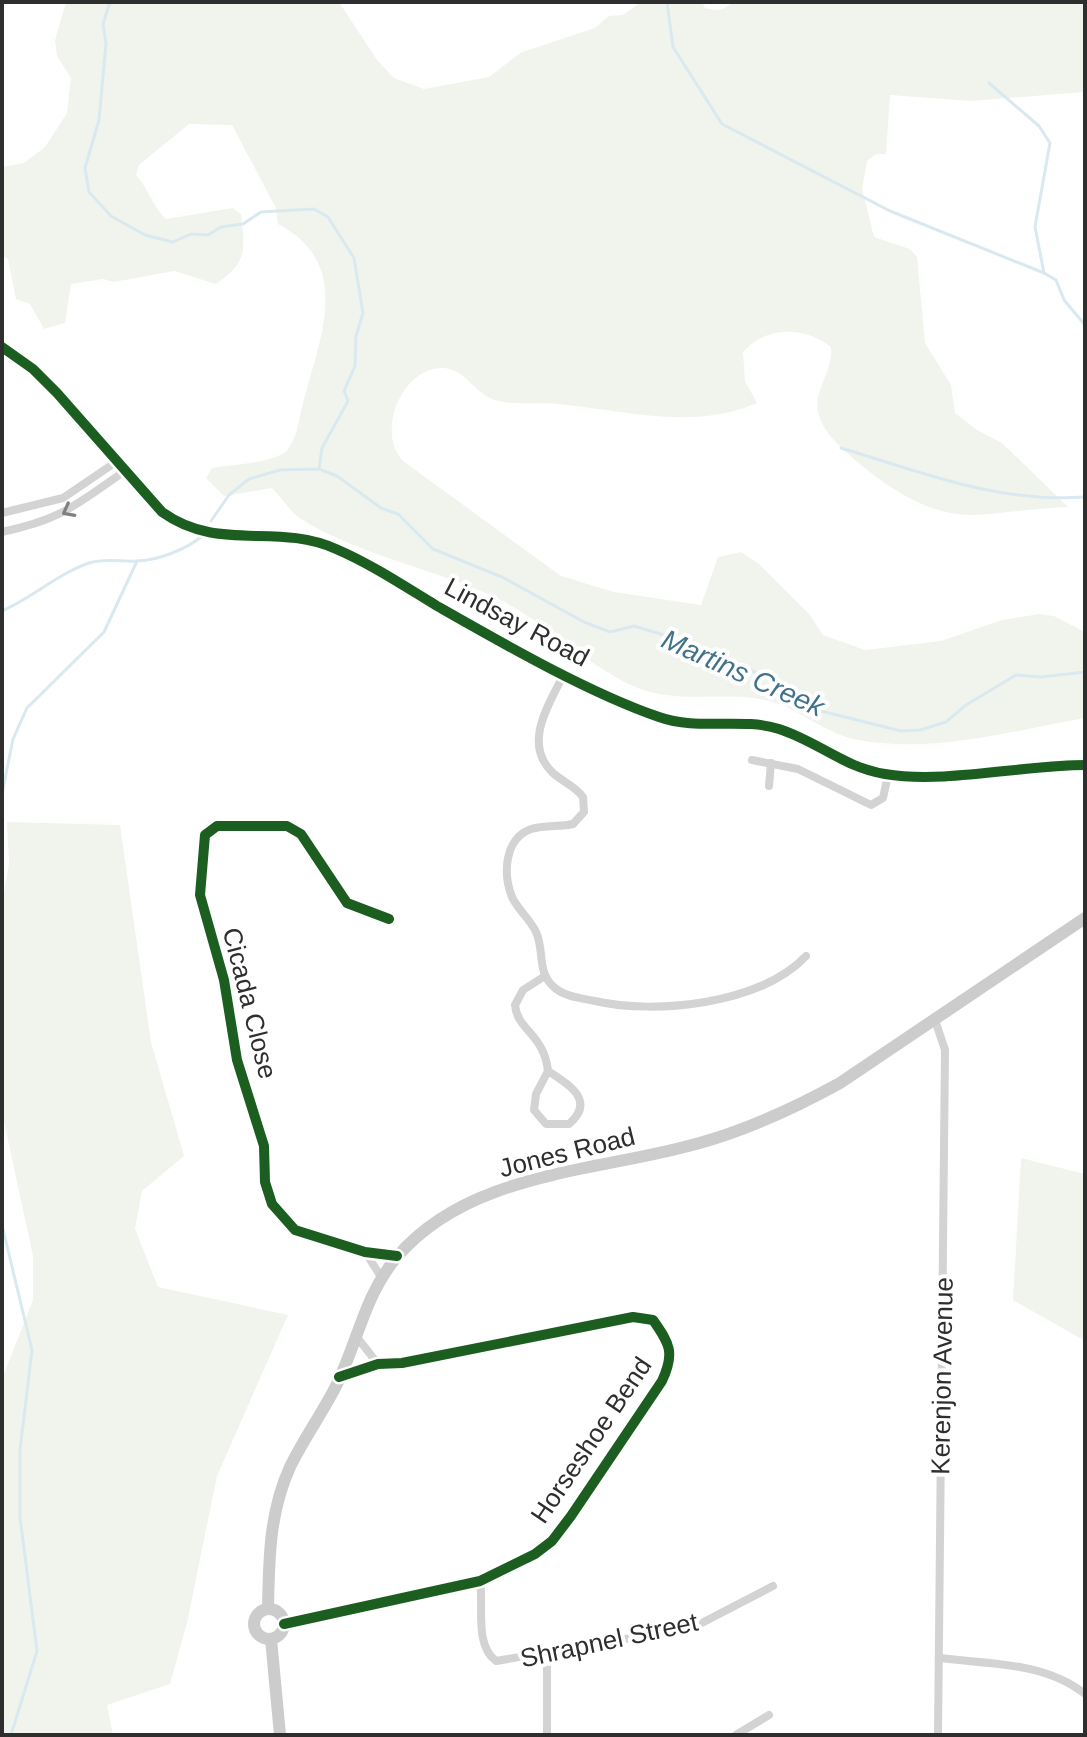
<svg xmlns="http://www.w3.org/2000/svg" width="1087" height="1737" font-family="Arial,sans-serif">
  <rect width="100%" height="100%" fill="#fff"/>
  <g fill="#f1f4ec">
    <path d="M 66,2 L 339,2 L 377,60 L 394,78 L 424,89 L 489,77 L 520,53 L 595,28 L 609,16 L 623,15 L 641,2 L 702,2 L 705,8 C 717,11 725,11 732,2 L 1085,2 L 1085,92 L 971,101 L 890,95 L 886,154 L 876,154 L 867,161 L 862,189 L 874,237 L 910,249 L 917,257 L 925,343 L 951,385 L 955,413 L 977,430 L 1002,443 L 1068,507 C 1037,508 1007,513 976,515 C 931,517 888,488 855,460 C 840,446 823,433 818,412 C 813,391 834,370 831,347 C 804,326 766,326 743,352 L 745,381 L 757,403 C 693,431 623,410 558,404 C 538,402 510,406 492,399 C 473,391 463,367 441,368 C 401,369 376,433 403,461 L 561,576 L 614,592 L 701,605 L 718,557 L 741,552 L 759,564 L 810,615 L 823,635 L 865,650 L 941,641 L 1002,620 L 1039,614 L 1054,616 L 1085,632 L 1085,718 C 1011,731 934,754 858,740 C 825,734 798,707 765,700 C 722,691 674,705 633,686 C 580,661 540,616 486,593 C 427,568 354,552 301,519 C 290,512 281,497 272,488 L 224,496 L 206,478 L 212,468 C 230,465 278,463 288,449 C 298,436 299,418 303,403 C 320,338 354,264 278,224 L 276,208 L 232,125 L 189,124 L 139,165 L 136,175 C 149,189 152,206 166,219 L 233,208 L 241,214 C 245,250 248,262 216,284 L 174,271 L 114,282 L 103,279 L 71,284 L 65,323 L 44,329 L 30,304 L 16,299 L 8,259 L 2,255 L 2,167 L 24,163 L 45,147 L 67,113 L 71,78 L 57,56 L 55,40 Z"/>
    <path d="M 7,822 L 120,825 L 151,1042 L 184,1156 L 142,1191 L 135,1229 L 158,1287 L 288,1315 L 217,1476 L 187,1623 L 170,1684 L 107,1705 L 113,1735 L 2,1735 L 2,1379 L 33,1300 L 33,1256 L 2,1112 L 2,903 L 9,864 Z"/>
    <path d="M 1021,1158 L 1085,1174 L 1085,1341 L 1013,1300 Z"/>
  </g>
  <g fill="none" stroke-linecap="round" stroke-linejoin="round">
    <g stroke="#dae9f0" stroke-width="3">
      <path d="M 110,2 L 103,24 L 106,44 L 99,120 L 85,168 L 89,192 L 111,216 L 145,235 L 173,242 L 191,234 L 208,235 L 221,227 L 243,224 L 261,212 L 314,209 L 328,217 L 354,258 L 363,313 L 356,336 L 355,366 L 344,391 L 348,401 L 322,448 L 319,469"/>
      <path d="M 667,2 L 673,47 L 722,124 L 890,211 L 1044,273 L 1056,280 L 1064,300 L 1085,325"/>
      <path d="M 989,83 L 1039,126 L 1050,143 L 1035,227 L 1044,273"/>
      <path d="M 841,448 C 925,473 996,503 1085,497"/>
      <path d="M 211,521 L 229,495 L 249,479 L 280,470 L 319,469 L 337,476 L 381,508 L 398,514 L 433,549 L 502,577 L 584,622 L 610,632 L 634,626 L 674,638 L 773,680 L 790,698 L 817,710 L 901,731 L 920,730 L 946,722 L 966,705 L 1016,675 L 1041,677 L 1085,672"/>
      <path d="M 2,611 C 32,598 59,573 89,563 C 106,558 121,562 138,561 C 158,560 185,550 201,537"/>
      <path d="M 2,794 L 13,739 L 27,708 L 104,632 L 137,561"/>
      <path d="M 2,1225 L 32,1350 L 20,1450 L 20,1517 L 37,1651 L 11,1735"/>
    </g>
    <g stroke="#d3d3d3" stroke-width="8">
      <path d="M 2,513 L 63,498 L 116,462"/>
      <path d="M 2,532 C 63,519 75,505 125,471"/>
      <path d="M 564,674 C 549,704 522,744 553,773 C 563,782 575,786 583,797 L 584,812 L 573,824 C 560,827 545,825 531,829 C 504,839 503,874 512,897 C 518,910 530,919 536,932 C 545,951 536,973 555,988 C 566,997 581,998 595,1001 C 656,1015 761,1004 806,956"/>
      <path d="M 752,760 L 798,769 L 871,805 L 883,798 L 888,775"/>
      <path d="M 769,786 L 771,763"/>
      <path d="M 389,919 L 347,903 L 301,834 L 287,826 L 217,826 L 205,835 L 200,895 L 224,980 L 237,1060 L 264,1146 L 265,1182 L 272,1204 L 295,1230 L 365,1252 L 397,1256"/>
      <path d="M 545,976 L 523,990 L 515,1005 C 517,1030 544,1034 548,1071"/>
      <path d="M 935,1020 L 945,1050 L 938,1735"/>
      <path d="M 548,1071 C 567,1083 597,1100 569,1124 L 546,1124 L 534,1110 L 536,1094 Z"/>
      <path d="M 366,1253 L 381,1277"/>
      <path d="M 356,1336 L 378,1364"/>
      <path d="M 480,1581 C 484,1605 474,1645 496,1661 L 694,1627 L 773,1586"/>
      <path d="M 284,1624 L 480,1581 L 535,1554 L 552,1541 L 571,1516 L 662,1381 C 675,1353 670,1344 653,1320 L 633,1317 L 402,1363 L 378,1364 L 342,1376"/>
      <path d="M 547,1654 L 547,1735"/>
      <path d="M 939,1658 C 989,1664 1045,1662 1085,1694"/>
      <path d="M 736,1735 L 769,1715"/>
    </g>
    <g stroke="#ccc" stroke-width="12">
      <path d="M 2,347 L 33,369 L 57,393 L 162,512 C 219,553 276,522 336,549 C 371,564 404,586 437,606 C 502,643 589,693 659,717 C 698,731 741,717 779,729 C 817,741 845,768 885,774 C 945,784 1023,765 1085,765"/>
      <path d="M 268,1609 C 269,1560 269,1513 290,1467 C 303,1440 321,1415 335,1388 C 357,1345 364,1296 396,1258 C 468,1172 596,1172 696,1144 C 747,1130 793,1109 840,1083 L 1085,918"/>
      <circle cx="269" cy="1624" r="15"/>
      <path d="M 271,1639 L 280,1735"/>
    </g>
    <defs>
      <g id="cycleway">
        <path d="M 2,347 L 33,369 L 57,393 L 162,512 C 219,553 276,522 336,549 C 371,564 404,586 437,606 C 502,643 589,693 659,717 C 698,731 741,717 779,729 C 817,741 845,768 885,774 C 945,784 1023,765 1085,765"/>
        <path d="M 389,919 L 347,903 L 301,834 L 287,826 L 217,826 L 205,835 L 200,895 L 224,980 L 237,1060 L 264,1146 L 265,1182 L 272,1204 L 295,1230 L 365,1252 L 397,1256"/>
        <path d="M 284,1624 L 480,1581 L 535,1554 L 552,1541 L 571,1516 L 662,1381 C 675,1353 670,1344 653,1320 L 633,1317 L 402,1363 L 378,1364 L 339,1377"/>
      </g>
    </defs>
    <use href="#cycleway" stroke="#fff" stroke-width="15"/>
    <use href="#cycleway" stroke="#1b5e20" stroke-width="10"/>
  </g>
  <defs><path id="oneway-chevron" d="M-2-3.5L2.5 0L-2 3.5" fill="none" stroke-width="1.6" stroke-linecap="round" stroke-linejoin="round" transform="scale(2)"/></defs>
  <use stroke="#808080" href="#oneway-chevron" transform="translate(68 511) rotate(152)"/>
  <g text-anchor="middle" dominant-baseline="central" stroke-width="8" stroke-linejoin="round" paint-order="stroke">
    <g font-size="26" fill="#2e2e2e" stroke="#fff">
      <text transform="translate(517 622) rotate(28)">Lindsay Road</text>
      <text transform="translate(250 1003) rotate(76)">Cicada Close</text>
      <text transform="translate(567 1152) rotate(-14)">Jones Road</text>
      <text transform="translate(942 1376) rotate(-89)">Kerenjon Avenue</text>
      <text transform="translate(591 1440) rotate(-56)">Horseshoe Bend</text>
      <text transform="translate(609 1640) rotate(-12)">Shrapnel Street</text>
    </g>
    <g font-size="28" font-style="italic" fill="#41728c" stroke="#fff">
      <text transform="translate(743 673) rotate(24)">Martins Creek</text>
    </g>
  </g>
  <rect width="1087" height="1737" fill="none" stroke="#2e2e2e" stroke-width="8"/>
</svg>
